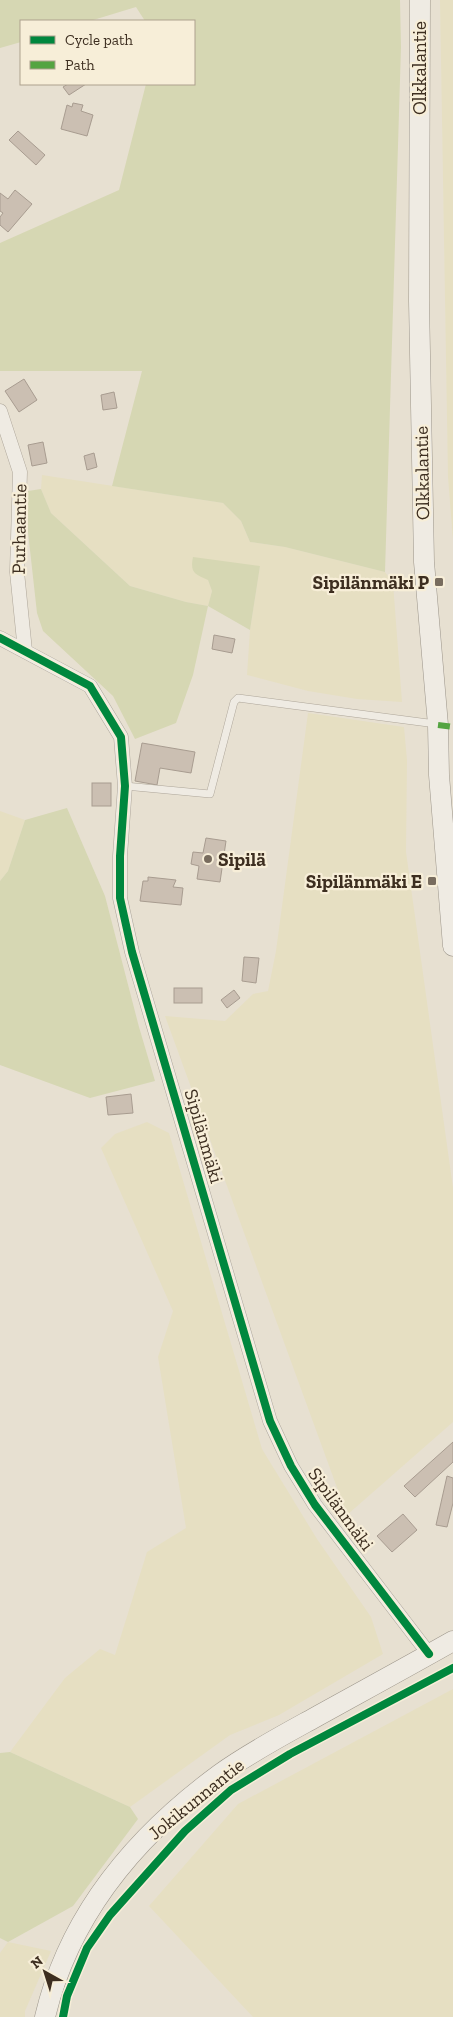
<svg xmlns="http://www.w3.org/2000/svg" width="453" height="2017" font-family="'Zilla Slab',serif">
  <rect width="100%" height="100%" fill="#e7e0d1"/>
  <g fill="#e6dfc2">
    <path d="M 440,0 L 453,0 L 453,540 L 448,477 Z"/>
    <path d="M 42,475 L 223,503 L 241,521 L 250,542 L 285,547 L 385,572 L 393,583 L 402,702 L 357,699 L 308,691 L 247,675 L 250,630 L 260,566 L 208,580 L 212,591 L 208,606 L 186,602 L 130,586 L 51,513 L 41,489 Z"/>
    <path d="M 308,713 L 404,727 L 407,760 L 406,852 L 453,1188 L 453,1422 L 347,1515 L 165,1016 L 225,1021 L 253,994 L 268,991 L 276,951 Z"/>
    <path d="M 0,811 L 25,820 L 8,871 L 0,881 Z"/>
    <path d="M 147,1122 L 169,1133 L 262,1449 L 317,1539 L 371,1617 L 383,1654 L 279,1715 L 230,1735 L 130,1807 L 10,1752 L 65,1678 L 100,1649 L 115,1655 L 147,1552 L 186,1528 L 158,1357 L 173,1311 L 101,1148 L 115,1134 Z"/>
    <path d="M 453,1689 L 453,2017 L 253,2017 L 149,1906 L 238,1804 Z"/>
    <path d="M 8,1942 L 51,1951 L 25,2011 L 25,2017 L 0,2017 L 0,1953 Z"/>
  </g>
  <g fill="#d6d7b3">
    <path d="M 0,0 L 400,0 L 401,47 L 385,572 L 285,547 L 250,542 L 241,521 L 223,503 L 112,486 L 142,371 L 0,371 L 0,243 L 119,190 L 146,84 L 194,84 L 194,21 L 145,21 L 136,7 L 90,21 L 21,21 L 21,42 L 0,48 Z"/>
    <path d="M 41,489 L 51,513 L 130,586 L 186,602 L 208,606 L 212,591 L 208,580 C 194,574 190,572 193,557 L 260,566 L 250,630 L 208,606 L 193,675 L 176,723 L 135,739 L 113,696 L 43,631 L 37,613 L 28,532 L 28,491 Z"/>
    <path d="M 67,808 L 105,896 L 139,1027 L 155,1081 L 90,1098 L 0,1065 L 0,881 L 8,871 L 25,820 Z"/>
    <path d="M 10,1752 L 130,1807 L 138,1819 L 73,1906 L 8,1942 L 0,1938 L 0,1753 Z"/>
  </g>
  <g fill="#cbbfb2" stroke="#a89c90">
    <path d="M 68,84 L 86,84 L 69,95 L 63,87 Z"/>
    <path d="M 73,103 L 83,105 L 81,111 L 93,115 L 87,136 L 61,129 L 67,105 L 72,107 Z"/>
    <path d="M 18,131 L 45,155 L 36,165 L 9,140 Z"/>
    <path d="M 15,190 L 32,204 L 8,232 L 0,225 L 0,217 L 3,213 L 0,211 L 0,193 L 8,199 Z"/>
    <path d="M 24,379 L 37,400 L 19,412 L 5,391 Z"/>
    <path d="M 114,392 L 117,408 L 103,410 L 101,395 Z"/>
    <path d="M 43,442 L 47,463 L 32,466 L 28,445 Z"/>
    <path d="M 94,453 L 97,467 L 87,470 L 84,456 Z"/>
    <path d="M 214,635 L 235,639 L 232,653 L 212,649 Z"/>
    <path d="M 142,743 L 195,752 L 191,773 L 160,768 L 157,785 L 135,781 Z"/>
    <rect x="92" y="783" width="19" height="23"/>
    <path d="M 206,838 L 226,841 L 220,882 L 197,879 L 199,866 L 191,864 L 193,852 L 203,853 Z"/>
    <path d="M 148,877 L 176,880 L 173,887 L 183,888 L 181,905 L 140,901 L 143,881 L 148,881 Z"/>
    <path d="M 244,957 L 259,958 L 256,983 L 242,981 Z"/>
    <rect x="174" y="988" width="28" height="15"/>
    <path d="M 234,990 L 240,998 L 227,1008 L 221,1000 Z"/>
    <path d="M 131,1094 L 133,1113 L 108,1115 L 106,1097 Z"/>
    <path d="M 453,1442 L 453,1462 L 415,1497 L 404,1486 Z"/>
    <path d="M 447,1476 L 453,1478 L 453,1503 L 447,1527 L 436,1525 Z"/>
    <path d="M 403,1514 L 417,1530 L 392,1552 L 377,1536 Z"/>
  </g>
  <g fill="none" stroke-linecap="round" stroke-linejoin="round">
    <defs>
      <path id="lane" d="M 125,786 L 210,794 L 234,702 L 238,698 L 436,724"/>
      <g id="street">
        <path d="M 0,411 L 20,472 L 17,572 L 25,651"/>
        <path d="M 0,638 L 90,686 L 121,737 L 125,786 L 120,856 L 120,898 L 132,952 L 270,1421 L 291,1466 L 315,1505 L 429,1654"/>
      </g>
      <g id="secondary">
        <path d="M 420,0 L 419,301 L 424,562 L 438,725 L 439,775 L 453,946"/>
        <path d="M 45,2017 C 69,1915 137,1835 220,1774 C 249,1753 283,1735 314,1718 C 361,1692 407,1667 453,1641"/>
      </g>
    </defs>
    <use href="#lane" stroke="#ada599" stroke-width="8"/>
    <use href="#street" stroke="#ada599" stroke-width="15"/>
    <use href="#secondary" stroke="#9c958a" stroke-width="21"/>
    <use href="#lane" stroke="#efebe3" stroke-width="7"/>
    <use href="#street" stroke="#efebe3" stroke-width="14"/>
    <use href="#secondary" stroke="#efebe3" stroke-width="20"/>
    <path stroke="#54a441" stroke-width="6" stroke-dasharray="12 6" stroke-linecap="butt" d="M 438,725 L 453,727"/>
    <defs>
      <g id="cycleway">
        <path d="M 0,638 L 90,686 L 121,737 L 125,786 L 120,856 L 120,898 L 132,952 L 270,1421 L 291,1466 L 315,1505 L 429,1654"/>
        <path d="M 63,2017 L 67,1996 L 87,1948 L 110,1915 L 185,1831 L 231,1790 L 290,1754 L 453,1668"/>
      </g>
    </defs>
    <use href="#cycleway" stroke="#f7eed8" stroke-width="11"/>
    <use href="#cycleway" stroke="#00873e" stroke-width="8"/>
  </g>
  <g fill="#786c5e" stroke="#f7eed8" stroke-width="2">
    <rect x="434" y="577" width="10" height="10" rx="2.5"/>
    <circle cx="208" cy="859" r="5"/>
    <rect x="427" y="876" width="10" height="10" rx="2.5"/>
  </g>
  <g text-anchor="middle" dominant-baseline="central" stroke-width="4.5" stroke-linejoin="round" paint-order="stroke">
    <g font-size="19" fill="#3d2e20" stroke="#f7eed8">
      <text transform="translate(419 68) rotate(-90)">Olkkalantie</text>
      <text transform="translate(422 473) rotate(-91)">Olkkalantie</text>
      <text transform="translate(19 529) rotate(-89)">Purhaantie</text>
      <text transform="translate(204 1136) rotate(74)">Sipilänmäki</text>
      <text transform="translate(341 1509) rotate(54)">Sipilänmäki</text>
      <text transform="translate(196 1799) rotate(-39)">Jokikunnantie</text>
    </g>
    <g font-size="19" font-weight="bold" fill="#3d2e20" stroke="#f7eed8" text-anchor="end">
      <text x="429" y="582">Sipilänmäki P</text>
      <text x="218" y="859" text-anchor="start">Sipilä</text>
      <text x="422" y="881">Sipilänmäki E</text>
    </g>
  </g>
  <rect x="20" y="20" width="175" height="65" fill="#f7eed8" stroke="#ada18e"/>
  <rect x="30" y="36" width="25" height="8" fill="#00873e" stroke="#ada18e"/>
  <text x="65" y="45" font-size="15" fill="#3d2e20">Cycle path</text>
  <rect x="30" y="61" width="25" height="8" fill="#54a441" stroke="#ada18e"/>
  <text x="65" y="70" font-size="15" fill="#3d2e20">Path</text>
  <g transform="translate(45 1972) rotate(321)" stroke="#f7eed8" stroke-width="4" paint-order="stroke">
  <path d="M0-4L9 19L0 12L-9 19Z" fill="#3d2e20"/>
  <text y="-8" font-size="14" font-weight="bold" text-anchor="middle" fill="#3d2e20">N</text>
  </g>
</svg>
